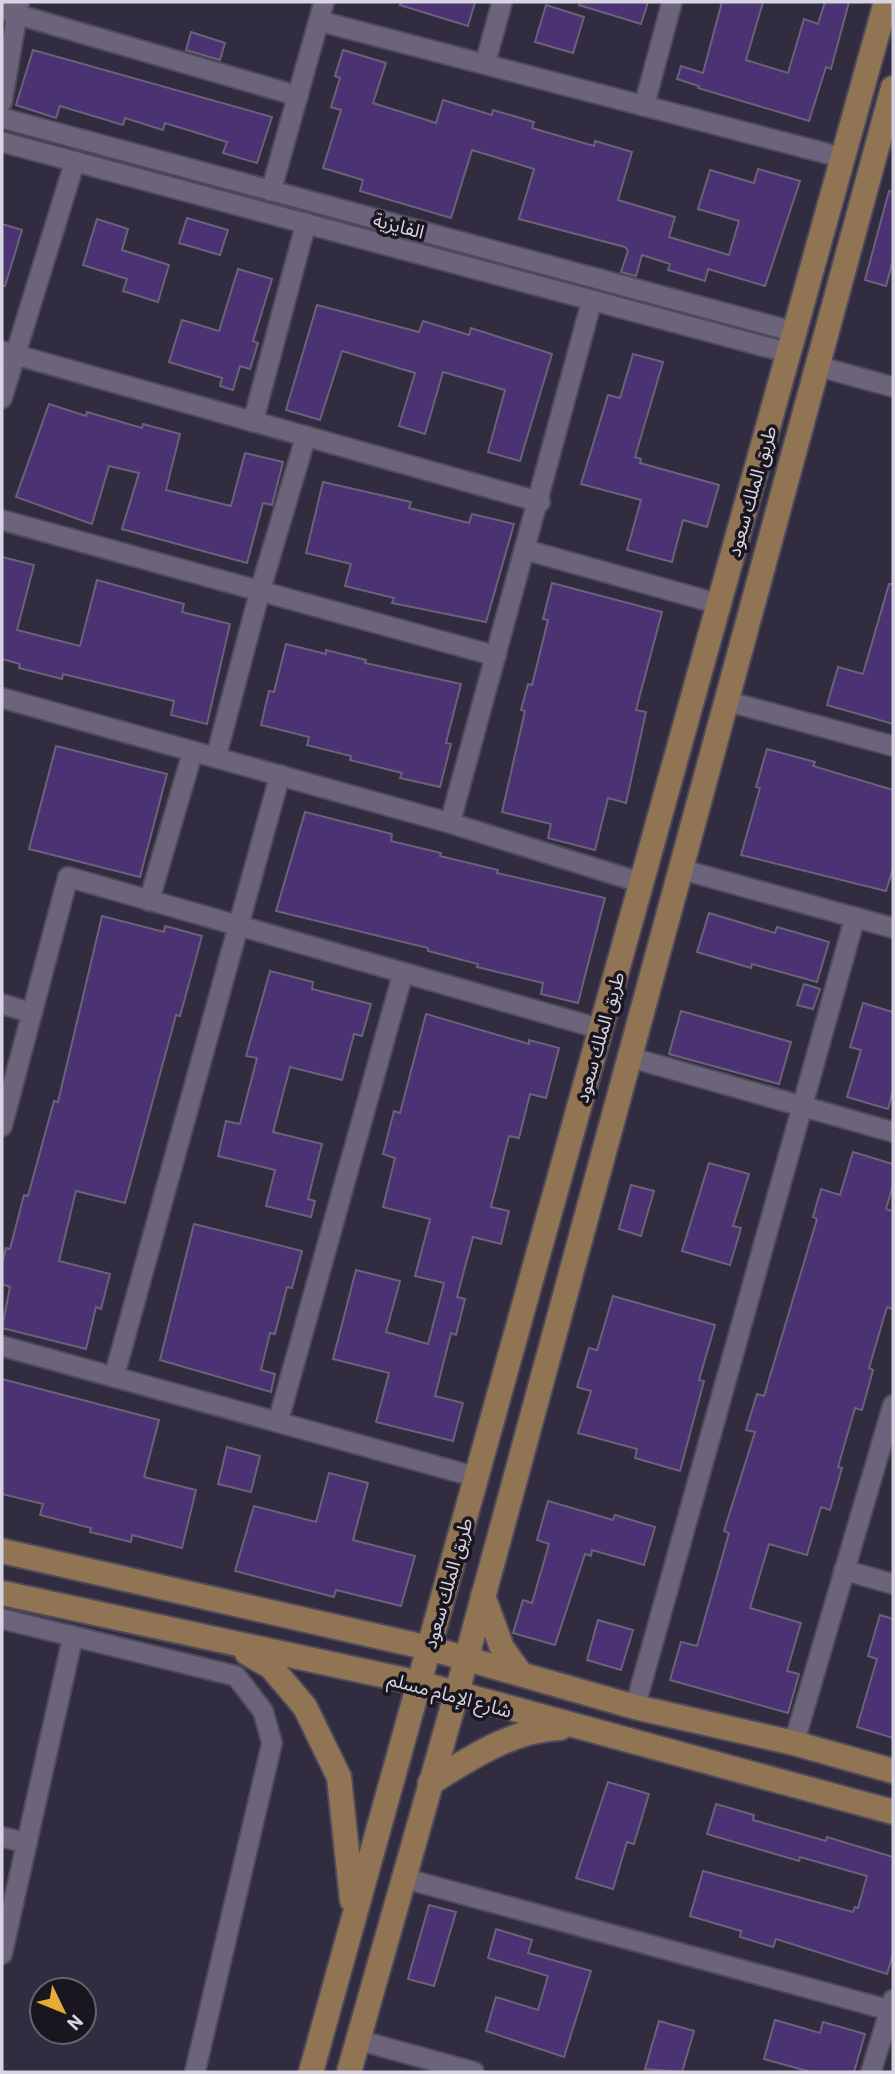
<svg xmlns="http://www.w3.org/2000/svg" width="895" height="2074" font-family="Barlow,'Noto Sans Arabic',sans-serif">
  <rect width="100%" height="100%" fill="#322c40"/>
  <g fill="#4a3273" stroke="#696279" stroke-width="2">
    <path d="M 401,2 L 475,2 L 468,26 L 400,5 Z"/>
    <path d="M 580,2 L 648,2 L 641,24 L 579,5 Z"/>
    <path d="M 722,2 L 763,2 L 746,60 L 788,73 L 804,19 L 818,24 L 825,2 L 849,2 L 831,69 L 826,67 L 809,121 L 698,88 L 699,86 L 677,79 L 681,66 L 703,73 Z"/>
    <path d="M 546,5 L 584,17 L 573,53 L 535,42 Z"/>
    <path d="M 191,32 L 225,43 L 220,60 L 186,50 Z"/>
    <path d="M 33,50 L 272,117 L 257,163 L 223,153 L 227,142 L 165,123 L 163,130 L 125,118 L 123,125 L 60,106 L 56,118 L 16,105 Z"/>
    <path d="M 343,50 L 386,63 L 373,103 L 436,123 L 443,100 L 492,115 L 493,110 L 534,122 L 532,128 L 594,146 L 595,141 L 632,152 L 618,200 L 675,217 L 669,237 L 729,255 L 739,221 L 698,209 L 710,170 L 754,183 L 758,169 L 800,181 L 765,286 L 708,269 L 705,281 L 668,270 L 670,264 L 642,255 L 636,276 L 621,272 L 628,251 L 625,247 L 519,219 L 534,169 L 472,150 L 451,218 L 360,191 L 363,180 L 323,168 L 341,110 L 331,107 L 340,78 L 335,76 Z"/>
    <path d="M 889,191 L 893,192 L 893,260 L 886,286 L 865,280 Z"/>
    <path d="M 187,218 L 228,230 L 220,255 L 179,243 Z"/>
    <path d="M 97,219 L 128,229 L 122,250 L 169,265 L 158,302 L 123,291 L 127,279 L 83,265 Z"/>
    <path d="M 2,224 L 22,230 L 5,286 L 2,286 Z"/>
    <path d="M 238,269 L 272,279 L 253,341 L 258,343 L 250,369 L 240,366 L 233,390 L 220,386 L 222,378 L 169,362 L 182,320 L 219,331 Z"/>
    <path d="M 317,305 L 419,332 L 423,321 L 469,335 L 471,328 L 552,354 L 520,461 L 488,452 L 505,390 L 443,372 L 425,434 L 399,426 L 415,373 L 342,351 L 320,420 L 286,410 Z"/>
    <path d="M 633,354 L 663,362 L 635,457 L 641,459 L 640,463 L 719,485 L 707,527 L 683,520 L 672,562 L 627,550 L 641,500 L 581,484 L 608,395 L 620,398 Z"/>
    <path d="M 49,404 L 86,416 L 87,412 L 142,428 L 143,424 L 180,434 L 166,490 L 231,506 L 245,453 L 283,462 L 272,505 L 263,503 L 247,563 L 122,529 L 139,473 L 109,466 L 92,524 L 16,497 Z"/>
    <path d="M 323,482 L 411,502 L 409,508 L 469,523 L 472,514 L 514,524 L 486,622 L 392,603 L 394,598 L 345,586 L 351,564 L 306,553 Z"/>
    <path d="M 2,557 L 34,565 L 17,630 L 80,646 L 97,580 L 184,604 L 182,612 L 230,624 L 207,724 L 171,715 L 174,701 L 63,674 L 62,679 L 19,668 L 20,664 L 2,659 Z"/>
    <path d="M 552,583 L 662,612 L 636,710 L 646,712 L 626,803 L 608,798 L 595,850 L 548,838 L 551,824 L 502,812 L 525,711 L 521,710 L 528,684 L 532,685 L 548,620 L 543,619 Z"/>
    <path d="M 889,584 L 893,584 L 893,724 L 827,705 L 838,667 L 863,674 Z"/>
    <path d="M 286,644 L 326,654 L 326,650 L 366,660 L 365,663 L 461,684 L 446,743 L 451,744 L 440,787 L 400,778 L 402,773 L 350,760 L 351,756 L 307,745 L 309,737 L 261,725 L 269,691 L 274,692 Z"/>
    <path d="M 56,746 L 167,774 L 140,877 L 29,849 Z"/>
    <path d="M 767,749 L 815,762 L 813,766 L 893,790 L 893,868 L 886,891 L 741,855 L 760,788 L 756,787 Z"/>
    <path d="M 305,812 L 392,834 L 391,841 L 441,853 L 440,856 L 498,870 L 497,873 L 605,898 L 578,1003 L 541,994 L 543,983 L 477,967 L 478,964 L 428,951 L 428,948 L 276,911 Z"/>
    <path d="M 709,913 L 775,933 L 777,927 L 829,942 L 817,982 L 752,964 L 751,968 L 697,952 Z"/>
    <path d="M 102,916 L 164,932 L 165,926 L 202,936 L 180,1016 L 176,1015 L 125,1203 L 76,1191 L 59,1261 L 110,1274 L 101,1309 L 96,1307 L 86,1349 L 2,1328 L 10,1287 L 2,1284 L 2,1264 L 6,1248 L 10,1249 L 24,1195 L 28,1196 L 54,1101 L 58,1102 Z"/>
    <path d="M 270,971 L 313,982 L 312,989 L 371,1004 L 362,1036 L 354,1034 L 342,1080 L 290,1067 L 273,1132 L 322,1144 L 308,1199 L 315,1201 L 311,1217 L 266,1206 L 275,1170 L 218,1156 L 226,1121 L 240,1124 L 257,1058 L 246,1056 Z"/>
    <path d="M 804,984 L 820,989 L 813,1009 L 797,1005 Z"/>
    <path d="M 863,1003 L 893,1012 L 893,1090 L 888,1109 L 847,1097 L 861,1050 L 850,1047 Z"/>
    <path d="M 681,1011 L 791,1042 L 779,1084 L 669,1054 Z"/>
    <path d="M 426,1014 L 529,1044 L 529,1040 L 559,1048 L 546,1098 L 530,1094 L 519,1138 L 509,1136 L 491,1207 L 509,1211 L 501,1244 L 473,1237 L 457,1297 L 465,1299 L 456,1335 L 451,1333 L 435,1396 L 463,1403 L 453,1441 L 376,1422 L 389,1373 L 333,1359 L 356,1270 L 400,1281 L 386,1332 L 428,1344 L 444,1283 L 415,1276 L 430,1219 L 383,1207 L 395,1158 L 383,1154 L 394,1111 L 400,1113 Z"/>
    <path d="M 853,1152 L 893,1164 L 893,1185 L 886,1209 L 893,1211 L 893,1309 L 887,1307 L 869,1368 L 873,1370 L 862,1410 L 855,1408 L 838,1467 L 842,1468 L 830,1510 L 821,1507 L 807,1555 L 769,1544 L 750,1608 L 801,1623 L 787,1671 L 799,1674 L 788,1713 L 670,1680 L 681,1642 L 697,1646 L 729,1533 L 724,1531 L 755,1432 L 746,1430 L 757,1394 L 764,1396 L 817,1219 L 813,1217 L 821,1189 L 840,1195 Z"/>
    <path d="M 709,1163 L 749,1174 L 733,1226 L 741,1228 L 730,1265 L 682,1251 Z"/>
    <path d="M 631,1185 L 654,1191 L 641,1236 L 619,1229 Z"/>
    <path d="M 194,1224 L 302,1251 L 292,1288 L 287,1287 L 275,1334 L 270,1333 L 261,1370 L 275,1374 L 271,1392 L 160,1360 Z"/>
    <path d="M 613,1296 L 715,1325 L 699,1380 L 704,1381 L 680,1471 L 635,1458 L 637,1449 L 578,1433 L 591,1391 L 577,1387 L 589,1348 L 597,1350 Z"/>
    <path d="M 2,1379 L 159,1420 L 144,1477 L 196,1490 L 182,1548 L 132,1535 L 131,1542 L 90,1532 L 91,1528 L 40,1515 L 43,1504 L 2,1494 Z"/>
    <path d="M 227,1447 L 260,1456 L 251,1492 L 218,1484 Z"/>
    <path d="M 329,1473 L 368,1483 L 353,1540 L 415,1556 L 401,1606 L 336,1590 L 334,1597 L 235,1571 L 254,1506 L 316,1522 Z"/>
    <path d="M 548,1501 L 613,1520 L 615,1515 L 655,1527 L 644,1565 L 592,1550 L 591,1556 L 585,1554 L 555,1645 L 513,1633 L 523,1600 L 532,1603 L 549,1544 L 537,1540 Z"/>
    <path d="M 880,1615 L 893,1619 L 893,1738 L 857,1727 L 877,1659 L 868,1656 Z"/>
    <path d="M 598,1620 L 633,1630 L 621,1670 L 587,1660 Z"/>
    <path d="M 608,1782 L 649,1794 L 634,1844 L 627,1842 L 613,1889 L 576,1878 Z"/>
    <path d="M 716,1804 L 754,1815 L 753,1820 L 826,1841 L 827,1837 L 893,1857 L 893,1954 L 887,1974 L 776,1939 L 773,1947 L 740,1937 L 741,1931 L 690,1916 L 703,1871 L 853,1912 L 855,1907 L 858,1908 L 867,1876 L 800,1857 L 799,1861 L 707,1834 Z"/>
    <path d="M 429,1905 L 456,1912 L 434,1986 L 408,1979 Z"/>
    <path d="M 496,1929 L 532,1940 L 528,1953 L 591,1971 L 564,2057 L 486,2031 L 496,1997 L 538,2010 L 548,1976 L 488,1958 Z"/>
    <path d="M 775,2020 L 820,2033 L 823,2022 L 865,2034 L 854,2072 L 811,2072 L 764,2059 Z"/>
    <path d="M 659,2021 L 694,2031 L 682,2072 L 645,2069 Z"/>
  </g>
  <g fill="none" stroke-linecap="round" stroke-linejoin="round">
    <defs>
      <g id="minor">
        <path d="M 2,10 L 298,96"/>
        <path d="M 319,21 L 844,158"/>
        <path d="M 485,64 L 502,2"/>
        <path d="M 2,102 L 19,3"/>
        <path d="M 644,106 L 672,2"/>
        <path d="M 2,118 L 795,332"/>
        <path d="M 2,142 L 789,353"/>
        <path d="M 271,191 L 324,2"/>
        <path d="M 2,351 L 540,502"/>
        <path d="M 817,366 L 893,387"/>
        <path d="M 2,398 L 75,161"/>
        <path d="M 253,422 L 306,223"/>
        <path d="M 2,520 L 496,656"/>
        <path d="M 526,550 L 719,604"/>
        <path d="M 2,698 L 450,823 L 642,883"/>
        <path d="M 726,701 L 893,746"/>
        <path d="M 216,757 L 260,591 L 306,436"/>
        <path d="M 450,823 L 592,300"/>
        <path d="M 680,869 L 893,928"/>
        <path d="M 149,901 L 193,751"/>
        <path d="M 2,1004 L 32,1013"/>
        <path d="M 629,1057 L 893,1132"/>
        <path d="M 2,1126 L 68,877 L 601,1029"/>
        <path d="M 2,1346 L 476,1477"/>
        <path d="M 114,1377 L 280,775"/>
        <path d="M 278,1422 L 403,973"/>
        <path d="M 844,1570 L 893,1584"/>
        <path d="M 2,1619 L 236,1676 L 263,1711 L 272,1743 L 195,2072"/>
        <path d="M 635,1707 L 855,917"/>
        <path d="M 794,1743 L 893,1405"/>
        <path d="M 2,1837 L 27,1843"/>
        <path d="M 403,1878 L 893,2011"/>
        <path d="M 2,1954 L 73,1636"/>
        <path d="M 358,2040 L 474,2072"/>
        <path d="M 871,2072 L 893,2000"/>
      </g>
      <g id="major">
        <path d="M 2,1551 L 429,1648 L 635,1707 L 794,1743 L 893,1771"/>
        <path d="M 2,1593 L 419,1683 L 893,1812"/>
        <path d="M 483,1596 L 502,1648 L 520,1673"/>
        <path d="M 247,1653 L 271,1667 L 305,1707 L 339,1777 L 352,1900"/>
        <path d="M 430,1783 C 471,1758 511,1730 560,1728"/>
        <path d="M 311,2072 L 886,2"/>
        <path d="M 349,2072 L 466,1660 L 893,88"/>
      </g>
    </defs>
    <use href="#minor" stroke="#4f4a5b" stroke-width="23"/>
    <use href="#major" stroke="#4f4a5b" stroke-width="28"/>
    <use href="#minor" stroke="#6b647b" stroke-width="19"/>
    <use href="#major" stroke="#907453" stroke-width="24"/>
  </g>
  <g text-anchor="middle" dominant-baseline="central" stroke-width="7" stroke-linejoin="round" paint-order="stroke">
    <g font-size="19" fill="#d8d5e2" stroke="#19161f">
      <text transform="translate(399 225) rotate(15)">الفايزية</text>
      <text transform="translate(751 491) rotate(-74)">طريق الملك سعود</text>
      <text transform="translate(599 1037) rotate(-74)">طريق الملك سعود</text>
      <text transform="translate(447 1583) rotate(-74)">طريق الملك سعود</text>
      <text transform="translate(450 1694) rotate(15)">شارع الإمام مسلم</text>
    </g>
  </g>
  <rect width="895" height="2074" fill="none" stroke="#d8d5e2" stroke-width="7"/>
  <g transform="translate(63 2011) rotate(133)"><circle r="33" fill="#19161f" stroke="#65626d" stroke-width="2"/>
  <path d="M0-5L12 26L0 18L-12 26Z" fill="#e9ab38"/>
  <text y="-10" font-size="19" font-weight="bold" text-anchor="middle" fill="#d8d5e2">N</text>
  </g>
</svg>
